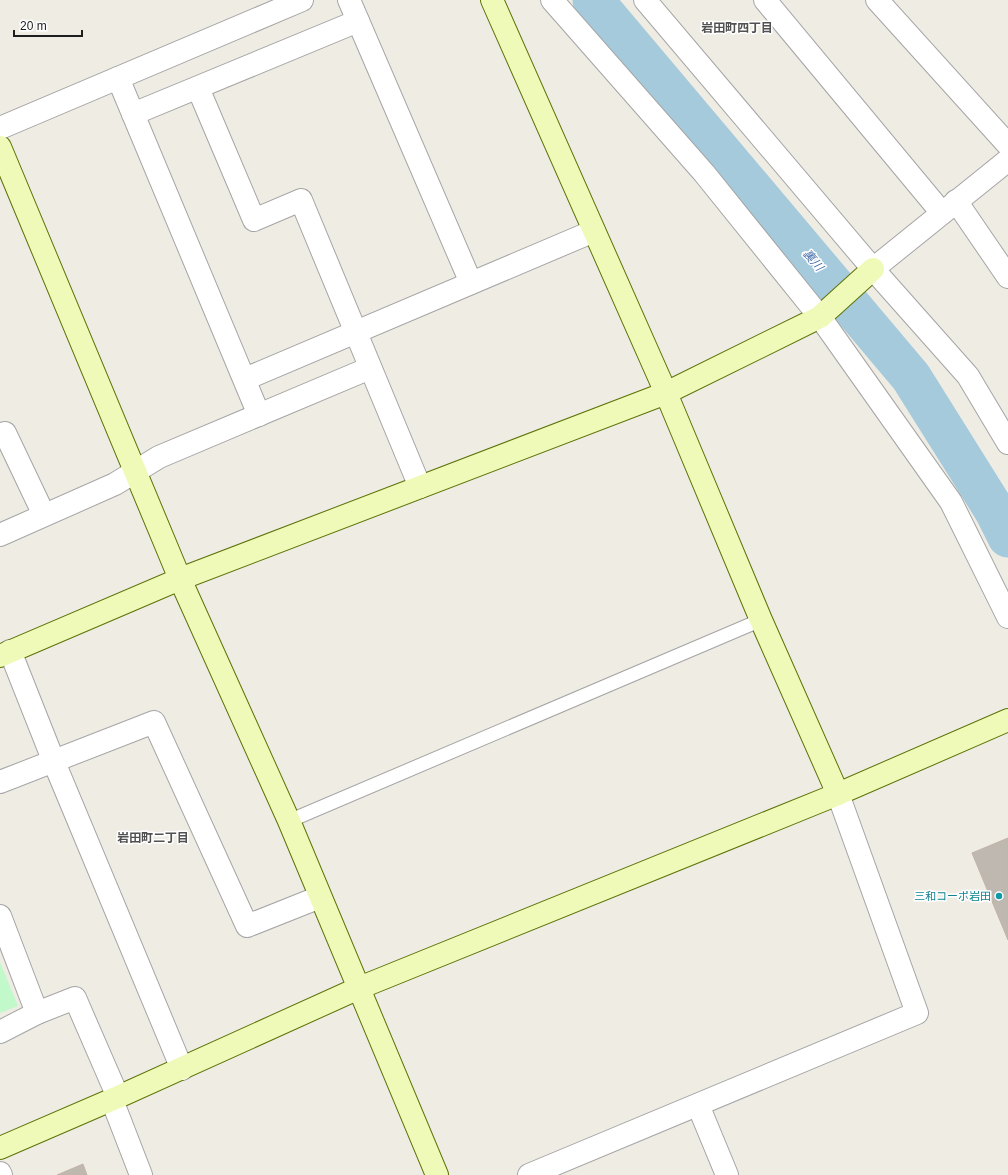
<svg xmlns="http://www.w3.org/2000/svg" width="1008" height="1175" font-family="Arial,'Noto Sans JP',sans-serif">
  <rect width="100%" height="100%" fill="#efece4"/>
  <path fill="#c1f9cb" d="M 0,962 L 18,1006 L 0,1013 Z"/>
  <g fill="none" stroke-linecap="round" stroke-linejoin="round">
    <path stroke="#a4cadc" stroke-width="41" d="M 593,0 L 911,377 L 995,511 L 1008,537"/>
  </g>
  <g fill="#bfb8b0" stroke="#c0b4a6">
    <path d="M 1008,838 L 1008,940 L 972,853 Z"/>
    <path d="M 83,1164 L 87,1175 L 57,1175 Z"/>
  </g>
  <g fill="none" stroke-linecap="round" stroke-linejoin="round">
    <defs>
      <path id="lane" d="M 289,821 L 761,620"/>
      <g id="street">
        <path d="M 349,0 L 471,283"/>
        <path d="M 552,0 L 704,173 L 820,317 L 951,502 L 1008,617"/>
        <path d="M 645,0 L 873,269 L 968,376 L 1008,443"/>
        <path d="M 765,0 L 942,213"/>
        <path d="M 877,0 L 1008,145"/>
        <path d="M 118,78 L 259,415"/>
        <path d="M 198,88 L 254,220 L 301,200 L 420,487"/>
        <path d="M 133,114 L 358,21"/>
        <path d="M 0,128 L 302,0"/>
        <path d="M 956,201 L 1008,277"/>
        <path d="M 873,269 L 1008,160"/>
        <path d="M 245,379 L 594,231"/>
        <path d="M 0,435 L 5,433 L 44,515"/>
        <path d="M 0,535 L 115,484 L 159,457 L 370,368"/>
        <path d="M 10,651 L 54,762 L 182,1069"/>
        <path d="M 0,782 L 154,722 L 247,926 L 320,897"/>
        <path d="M 0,916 L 37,1013"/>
        <path d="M 0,1032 L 37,1013 L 75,998 L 118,1097"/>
        <path d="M 112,1100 L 141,1175"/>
        <path d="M 698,1105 L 727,1175"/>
        <path d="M 0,1173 L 1,1175"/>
        <path d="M 529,1175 L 917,1013 L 838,794"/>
      </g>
      <g id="secondary">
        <path d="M 492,0 L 666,393 L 761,620 L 838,794"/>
        <path d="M 0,147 L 180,579 L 289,821 L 437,1175"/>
        <path d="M 0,656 L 180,579 L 666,393 L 820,317 L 873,269"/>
        <path d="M 0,1148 L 118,1097 L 359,988 L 838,794 L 1008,720"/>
      </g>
    </defs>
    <use href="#lane" stroke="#a5a5a5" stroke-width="15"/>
    <use href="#street" stroke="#a5a5a5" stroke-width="24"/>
    <use href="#secondary" stroke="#5c7306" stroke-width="24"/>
    <use href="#lane" stroke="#fff" stroke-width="13"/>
    <use href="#street" stroke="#fff" stroke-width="22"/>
    <use href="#secondary" stroke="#eff9b8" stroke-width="22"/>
  </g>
  <circle fill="#0f9aa8" stroke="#fff" stroke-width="1.5" cx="999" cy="896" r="4"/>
  <g text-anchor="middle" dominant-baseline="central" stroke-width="3" stroke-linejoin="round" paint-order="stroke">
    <g font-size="11" fill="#0d838f" stroke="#fff" text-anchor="end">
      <text x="991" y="896">三和コーポ岩田</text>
    </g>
    <g font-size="12" font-weight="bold" fill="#515151" stroke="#fff">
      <text x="737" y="28">岩田町四丁目</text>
      <text x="153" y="838">岩田町二丁目</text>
    </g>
    <g font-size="12" font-style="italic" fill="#4b72ac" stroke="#fff">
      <text transform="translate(813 260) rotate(50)">裏川</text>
    </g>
  </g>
  <path d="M14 30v6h68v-6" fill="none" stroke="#1e1e1e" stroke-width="2"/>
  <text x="20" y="30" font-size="12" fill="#1e1e1e" stroke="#ffffff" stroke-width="3" paint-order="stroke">20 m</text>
</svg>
